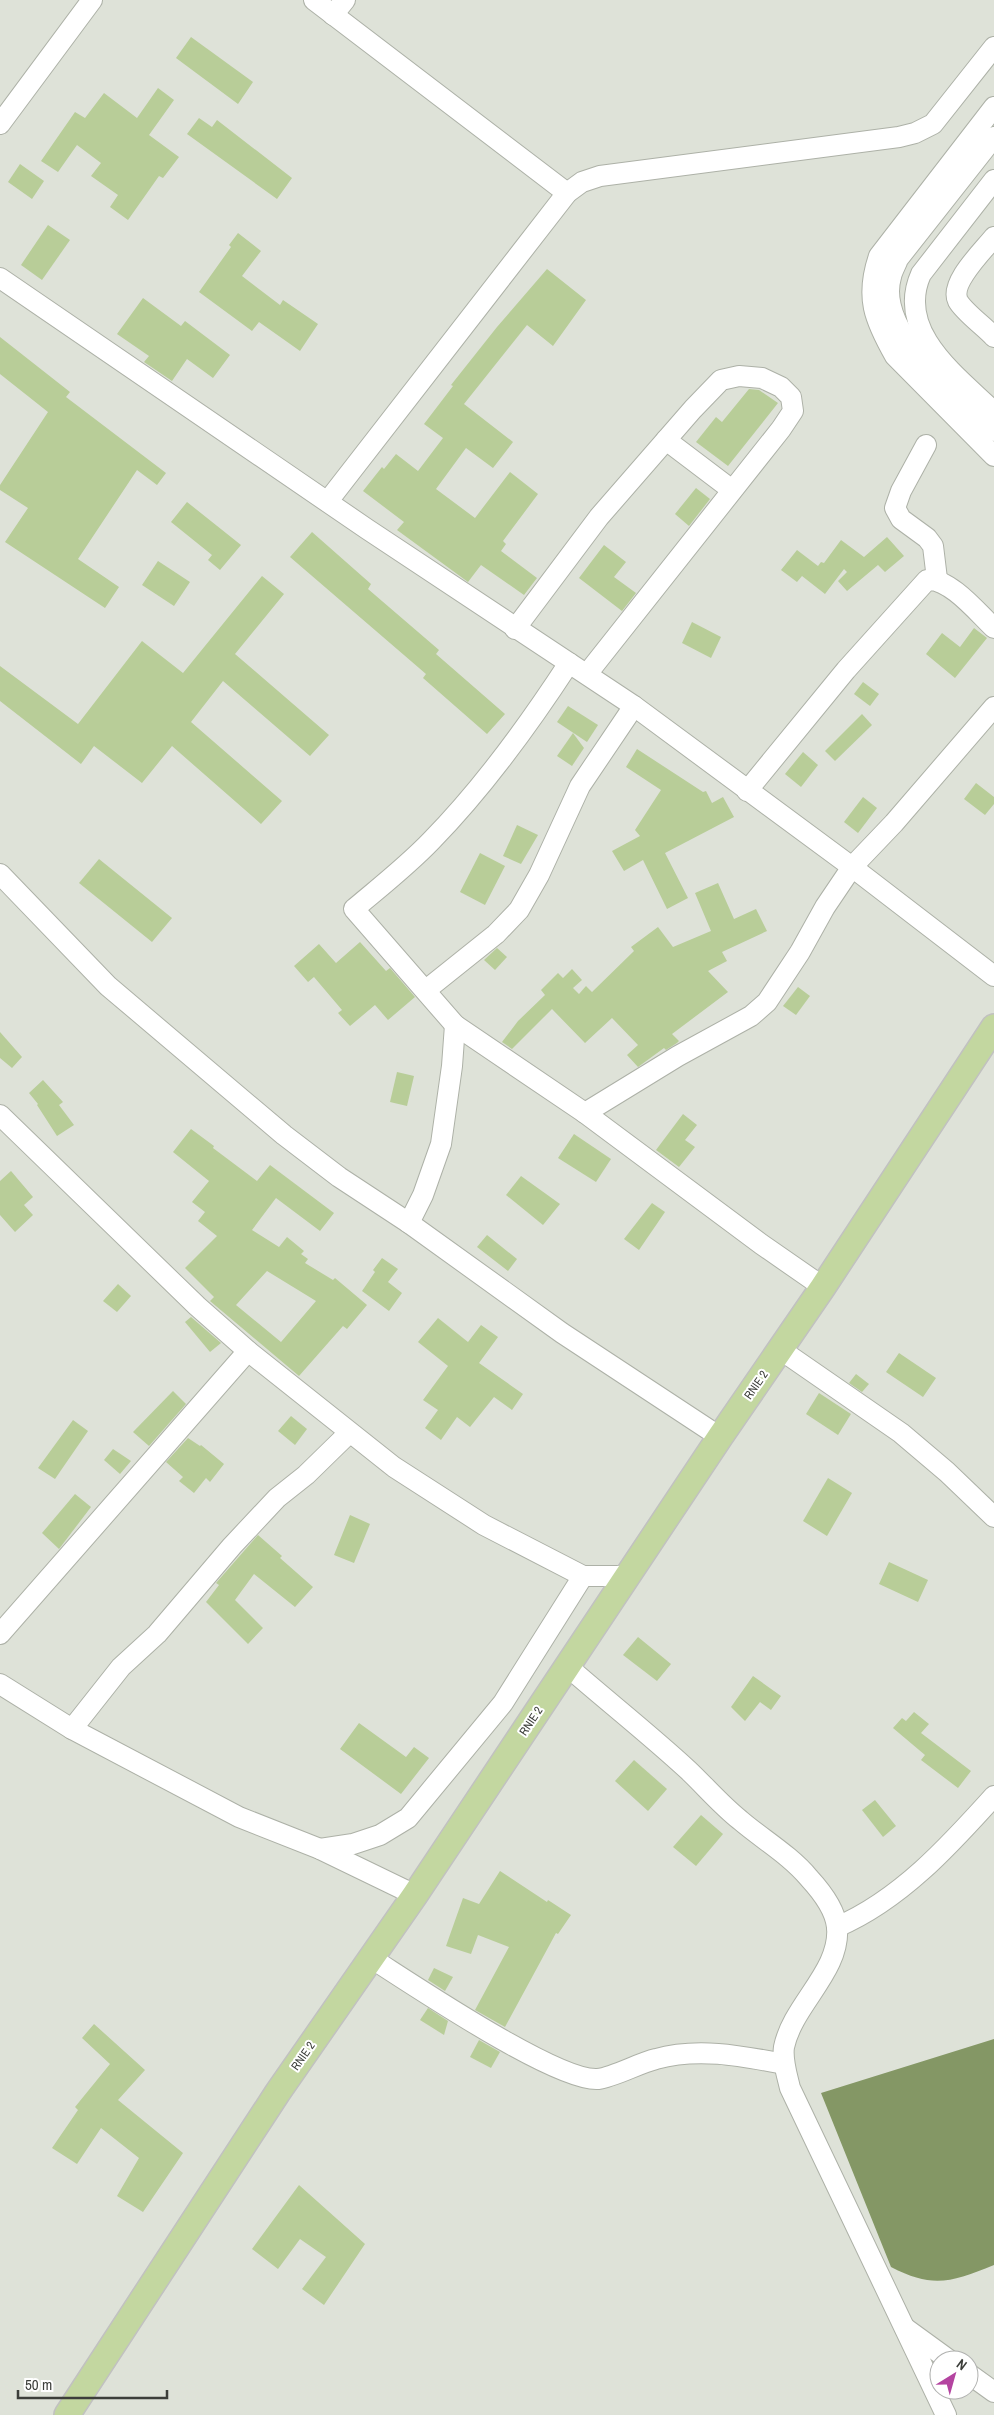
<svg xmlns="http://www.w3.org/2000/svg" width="994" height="2415" font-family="'Archivo Narrow',sans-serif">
  <rect width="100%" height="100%" fill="#dee2d8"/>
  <path fill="#849765" d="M 994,2039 L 994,2265 C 951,2282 934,2289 891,2267 L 821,2093 Z"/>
  <g fill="#b8cd98" fill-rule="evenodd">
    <path d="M 191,37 L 253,82 L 238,104 L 176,58 Z"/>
    <path d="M 158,88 L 174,100 L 149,135 L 179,157 L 163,178 L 159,176 L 128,220 L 110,207 L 118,195 L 91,176 L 101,163 L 77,145 L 58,172 L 41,161 L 75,112 L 85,118 L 104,93 L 137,118 Z"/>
    <path d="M 199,118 L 212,127 L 217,120 L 292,178 L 277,199 L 187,134 Z"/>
    <path d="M 20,164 L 44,181 L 32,199 L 8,182 Z"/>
    <path d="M 48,225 L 70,240 L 42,280 L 21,265 Z"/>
    <path d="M 238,233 L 261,251 L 242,276 L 280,305 L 283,300 L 318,324 L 300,351 L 259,322 L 252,331 L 199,292 L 231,247 L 229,245 Z"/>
    <path d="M 547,269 L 586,300 L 553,346 L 527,325 L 464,404 L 513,442 L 493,468 L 466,448 L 436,489 L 475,518 L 510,472 L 538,494 L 503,541 L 506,544 L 501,551 L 537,578 L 524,595 L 481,565 L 468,582 L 397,530 L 404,522 L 363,491 L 382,467 L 384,469 L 396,454 L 418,471 L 443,438 L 424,424 L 453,386 L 451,385 L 497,327 Z"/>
    <path d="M 143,298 L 181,326 L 185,321 L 230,355 L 213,378 L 187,359 L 172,381 L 144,362 L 149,356 L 117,334 Z"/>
    <path d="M 0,337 L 70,392 L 66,397 L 166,473 L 157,485 L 137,470 L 78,559 L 119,587 L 105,608 L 5,542 L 28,508 L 0,490 L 0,485 L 48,412 L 0,374 Z"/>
    <path d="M 749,389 L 759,390 L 778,403 L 728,466 L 696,442 L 716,417 L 722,422 Z"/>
    <path d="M 696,488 L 710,499 L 689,526 L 675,514 Z"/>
    <path d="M 187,502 L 241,545 L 220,570 L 208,560 L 212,555 L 171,522 Z"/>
    <path d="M 312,532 L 371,584 L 368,589 L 439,650 L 436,654 L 505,714 L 487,734 L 423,678 L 426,674 L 290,557 Z"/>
    <path d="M 887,537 L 904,556 L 885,572 L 878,565 L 847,591 L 838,581 L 847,572 L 844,569 L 825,594 L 802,576 L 797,582 L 781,570 L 797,550 L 818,566 L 821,562 L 824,563 L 841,540 L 864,557 Z"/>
    <path d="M 604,545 L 626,562 L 614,577 L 636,593 L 622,611 L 579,578 Z"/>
    <path d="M 158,561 L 190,582 L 174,606 L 142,585 Z"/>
    <path d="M 262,576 L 284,594 L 235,654 L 329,735 L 310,756 L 223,681 L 191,722 L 282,801 L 261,824 L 172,746 L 142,783 L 94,746 L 81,764 L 0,701 L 0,666 L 78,724 L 142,641 L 183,673 Z"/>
    <path d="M 692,622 L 721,637 L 711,658 L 682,643 Z"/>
    <path d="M 974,628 L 987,638 L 955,678 L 926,654 L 942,633 L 960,647 Z"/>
    <path d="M 863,682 L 879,694 L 870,706 L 854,694 Z"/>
    <path d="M 568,706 L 598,725 L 587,742 L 557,722 Z"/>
    <path d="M 862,714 L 872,725 L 835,761 L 825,751 Z"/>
    <path d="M 573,733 L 584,748 L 572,766 L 557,756 Z"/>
    <path d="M 637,749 L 703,792 L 706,791 L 712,803 L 723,797 L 734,817 L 665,853 L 688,898 L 667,909 L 643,860 L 624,871 L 612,851 L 640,836 L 635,830 L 661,790 L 626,767 Z"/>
    <path d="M 803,752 L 818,765 L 801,787 L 785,774 Z"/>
    <path d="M 976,783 L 994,797 L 994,804 L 985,815 L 964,799 Z"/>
    <path d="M 863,797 L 877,808 L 858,833 L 844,822 Z"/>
    <path d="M 517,825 L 538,835 L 521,864 L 503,856 Z"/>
    <path d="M 480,853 L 505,866 L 485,905 L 460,892 Z"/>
    <path d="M 99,859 L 172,918 L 152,942 L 79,883 Z"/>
    <path d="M 718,883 L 734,919 L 756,909 L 767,931 L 722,952 L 727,961 L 708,971 L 728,992 L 672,1034 L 679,1041 L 677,1043 L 666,1050 L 664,1048 L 638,1067 L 627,1055 L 638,1045 L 612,1018 L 585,1043 L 552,1009 L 512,1049 L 502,1042 L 518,1021 L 545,995 L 541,990 L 558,973 L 563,978 L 572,969 L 582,980 L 573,988 L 579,994 L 586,986 L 592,992 L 634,951 L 631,947 L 658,927 L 673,947 L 711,931 L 695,893 Z"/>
    <path d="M 360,942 L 386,971 L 390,968 L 415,997 L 388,1020 L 375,1005 L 350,1026 L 338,1013 L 342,1010 L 314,977 L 308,982 L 294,966 L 319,944 L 336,963 Z"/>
    <path d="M 497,948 L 507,957 L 495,970 L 484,960 Z"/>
    <path d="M 798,987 L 810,996 L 796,1015 L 783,1006 Z"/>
    <path d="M 0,1032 L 22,1057 L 12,1068 L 0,1058 Z"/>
    <path d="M 397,1072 L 414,1076 L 407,1106 L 390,1102 Z"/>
    <path d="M 43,1080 L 63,1102 L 59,1105 L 74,1125 L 57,1136 L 37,1105 L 38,1104 L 29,1093 Z"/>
    <path d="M 683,1114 L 697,1125 L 685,1140 L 695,1147 L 679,1167 L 656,1150 Z"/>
    <path d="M 191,1129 L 214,1146 L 213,1148 L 257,1181 L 270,1165 L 334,1213 L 320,1231 L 276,1198 L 252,1230 L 279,1247 L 287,1237 L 304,1251 L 301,1254 L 308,1259 L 305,1263 L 333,1280 L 335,1278 L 367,1305 L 347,1329 L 343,1326 L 299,1376 L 210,1301 L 214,1297 L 185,1268 L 217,1236 L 198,1221 L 205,1212 L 192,1202 L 209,1181 L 173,1152 ZM 267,1271 L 316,1301 L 281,1342 L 236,1305 Z"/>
    <path d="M 574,1134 L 611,1159 L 596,1182 L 558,1158 Z"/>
    <path d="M 11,1171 L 33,1197 L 24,1205 L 33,1215 L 15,1232 L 0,1215 L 0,1181 Z"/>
    <path d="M 521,1176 L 560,1204 L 543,1225 L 506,1195 Z"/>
    <path d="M 652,1203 L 665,1212 L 639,1250 L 624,1239 Z"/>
    <path d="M 487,1235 L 517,1259 L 508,1271 L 477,1247 Z"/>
    <path d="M 382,1258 L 398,1269 L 388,1282 L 402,1293 L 389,1311 L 362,1291 L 375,1272 L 373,1270 Z"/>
    <path d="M 118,1284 L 131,1296 L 117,1312 L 103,1301 Z"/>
    <path d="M 191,1317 L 221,1343 L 210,1352 L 185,1322 Z"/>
    <path d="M 438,1318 L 468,1342 L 481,1325 L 498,1337 L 479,1363 L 523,1394 L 512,1410 L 494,1397 L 470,1427 L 457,1417 L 441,1440 L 425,1428 L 438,1410 L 423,1400 L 448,1366 L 418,1342 Z"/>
    <path d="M 899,1353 L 936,1378 L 923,1397 L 886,1372 Z"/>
    <path d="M 856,1374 L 869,1384 L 862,1392 L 849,1383 Z"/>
    <path d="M 173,1391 L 186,1404 L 149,1446 L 133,1432 Z"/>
    <path d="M 819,1393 L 851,1414 L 838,1435 L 806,1414 Z"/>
    <path d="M 291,1416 L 307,1429 L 295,1445 L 278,1431 Z"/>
    <path d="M 73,1420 L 88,1431 L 55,1479 L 38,1468 Z"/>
    <path d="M 188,1438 L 200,1446 L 201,1445 L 224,1464 L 210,1482 L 206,1478 L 194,1493 L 179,1481 L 183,1477 L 166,1462 Z"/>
    <path d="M 113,1449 L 131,1461 L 120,1474 L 104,1460 Z"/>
    <path d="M 828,1478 L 852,1493 L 827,1536 L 803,1521 Z"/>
    <path d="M 75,1494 L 91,1507 L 59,1549 L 42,1533 Z"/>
    <path d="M 350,1515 L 370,1524 L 354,1563 L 334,1555 Z"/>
    <path d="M 258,1535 L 282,1556 L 280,1558 L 313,1587 L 295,1607 L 254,1574 L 235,1600 L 263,1628 L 248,1644 L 206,1602 L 219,1585 L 216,1583 Z"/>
    <path d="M 889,1562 L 928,1580 L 918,1602 L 879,1584 Z"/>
    <path d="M 638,1637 L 671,1664 L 657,1681 L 623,1655 Z"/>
    <path d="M 753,1676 L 781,1696 L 771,1710 L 760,1702 L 745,1721 L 731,1707 Z"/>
    <path d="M 914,1712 L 929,1724 L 921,1733 L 971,1771 L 958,1788 L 921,1760 L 925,1755 L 893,1728 L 902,1718 L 906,1721 Z"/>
    <path d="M 359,1723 L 406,1757 L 414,1747 L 429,1758 L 401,1794 L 340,1749 Z"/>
    <path d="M 634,1760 L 667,1789 L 648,1811 L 615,1781 Z"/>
    <path d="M 875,1800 L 896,1826 L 883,1837 L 862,1810 Z"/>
    <path d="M 701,1815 L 723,1834 L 696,1866 L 673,1847 Z"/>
    <path d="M 500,1871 L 547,1902 L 548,1900 L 571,1915 L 558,1934 L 556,1933 L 505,2027 L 475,2010 L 509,1947 L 478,1935 L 471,1954 L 446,1946 L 463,1898 L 479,1904 Z"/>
    <path d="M 434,1968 L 453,1977 L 445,1991 L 428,1980 Z"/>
    <path d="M 428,2008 L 448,2021 L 444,2035 L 420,2020 Z"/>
    <path d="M 94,2024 L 145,2070 L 118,2100 L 183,2153 L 143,2212 L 117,2196 L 139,2158 L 101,2128 L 77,2164 L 52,2148 L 78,2110 L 75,2107 L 110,2064 L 82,2038 Z"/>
    <path d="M 479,2040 L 500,2052 L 491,2068 L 470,2057 Z"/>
    <path d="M 299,2185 L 365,2244 L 324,2305 L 302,2289 L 326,2257 L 300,2239 L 278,2269 L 252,2249 Z"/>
  </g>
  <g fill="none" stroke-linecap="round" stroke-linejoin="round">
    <defs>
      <g id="minor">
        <path d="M 314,0 L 567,193"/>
        <path d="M 333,15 L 345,0"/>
        <path d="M 994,107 L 879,256 C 865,297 874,319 895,356 L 994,456"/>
        <path d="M 0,124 L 92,0"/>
        <path d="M 994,137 L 898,259 C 896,265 892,271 891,277 C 875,332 959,398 994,431"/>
        <path d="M 994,180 L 921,274 C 895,332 957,376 994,412"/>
        <path d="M 994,237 C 983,251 949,283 958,301 C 964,312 985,327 994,337"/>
        <path d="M 0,278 L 367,529 L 634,706 L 852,867 L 994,976"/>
        <path d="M 666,440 L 732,490"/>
        <path d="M 926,445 L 901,491 L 895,508 L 901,519 L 927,538 L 933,546 L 937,579"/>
        <path d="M 328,501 L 567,193 L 582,182 L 600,176 L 899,137 L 915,133 L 933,124 L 994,47"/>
        <path d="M 515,629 L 599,517 L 693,409 L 721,380 L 739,376 L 762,378 L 781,387 L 791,397 L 793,411 L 781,429 L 587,674"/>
        <path d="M 569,663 C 528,726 484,787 431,841 C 407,866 380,887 354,909 L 455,1025 L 585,1113 L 761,1244 L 823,1287"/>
        <path d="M 747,791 L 846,670 L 927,580 C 950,578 978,613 994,628"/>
        <path d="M 0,874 L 108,986 L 284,1135 L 339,1177 L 409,1223 L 562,1333 L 720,1437"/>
        <path d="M 426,990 L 496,934 L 519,910 L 539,875 L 580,786 L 634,706"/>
        <path d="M 585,1113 L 678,1056 L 751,1016 L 767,1002 L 800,952 L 825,907 L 852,867 L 894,823 L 994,707"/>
        <path d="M 0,1115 L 197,1306 L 248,1351 L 394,1467 L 484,1525 L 583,1576 L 629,1576"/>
        <path d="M 409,1223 L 423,1195 L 441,1144 L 452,1066 L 455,1025"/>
        <path d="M 781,1350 L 901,1433 L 947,1472 L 994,1517"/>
        <path d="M 0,1634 L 248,1351"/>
        <path d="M 567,1666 C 607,1701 649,1734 688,1770 C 705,1786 721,1805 740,1820 C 762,1839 790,1855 809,1878 C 821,1891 835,1909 837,1927 C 841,1971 793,2004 784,2047 C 782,2060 787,2075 790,2088 L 946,2415"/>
        <path d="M 0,1684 L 72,1729 L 239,1817 L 320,1849 L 415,1895"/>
        <path d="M 72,1729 L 121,1667 L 157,1634 L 232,1546 L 277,1498 L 306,1475 L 349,1433"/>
        <path d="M 320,1849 L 353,1844 L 380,1835 L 408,1818 L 503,1703 L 583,1576"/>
        <path d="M 837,1927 C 900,1900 949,1846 994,1796"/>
        <path d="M 371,1958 C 412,1984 557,2082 598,2079 C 614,2077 639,2063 656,2059 C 698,2047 742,2056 784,2064"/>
        <path d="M 905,2328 L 949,2360"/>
        <path d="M 969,2374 L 994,2392"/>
      </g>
      <path id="major" d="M 67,2415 L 278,2092 L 415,1895 L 720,1437 L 823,1287 L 994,1027"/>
    </defs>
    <use href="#minor" stroke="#adb1a7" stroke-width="22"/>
    <use href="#major" stroke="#c1c1c0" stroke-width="28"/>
    <use href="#minor" stroke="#fff" stroke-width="20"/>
    <use href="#major" stroke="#c3d7a0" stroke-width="25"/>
  </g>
  <g text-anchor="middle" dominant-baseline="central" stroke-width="4" stroke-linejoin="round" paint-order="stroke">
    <g font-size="12" fill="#3c3e3a" stroke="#fff">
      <text transform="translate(756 1385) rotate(-55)">RNIE 2</text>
      <text transform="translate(531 1721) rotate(-56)">RNIE 2</text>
      <text transform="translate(303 2056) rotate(-55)">RNIE 2</text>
    </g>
  </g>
  <g transform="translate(954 2375) rotate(37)"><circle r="24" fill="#ffffff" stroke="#b1b2b0"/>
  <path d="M0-4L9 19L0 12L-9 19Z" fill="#b444a0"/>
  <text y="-8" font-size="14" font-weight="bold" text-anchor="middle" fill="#3c3e3a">N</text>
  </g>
  <path d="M18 2390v8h149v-8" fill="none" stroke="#3c3e3a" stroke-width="2.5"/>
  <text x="25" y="2390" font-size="15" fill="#3c3e3a" stroke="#ffffff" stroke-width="4" paint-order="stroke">50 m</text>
</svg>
